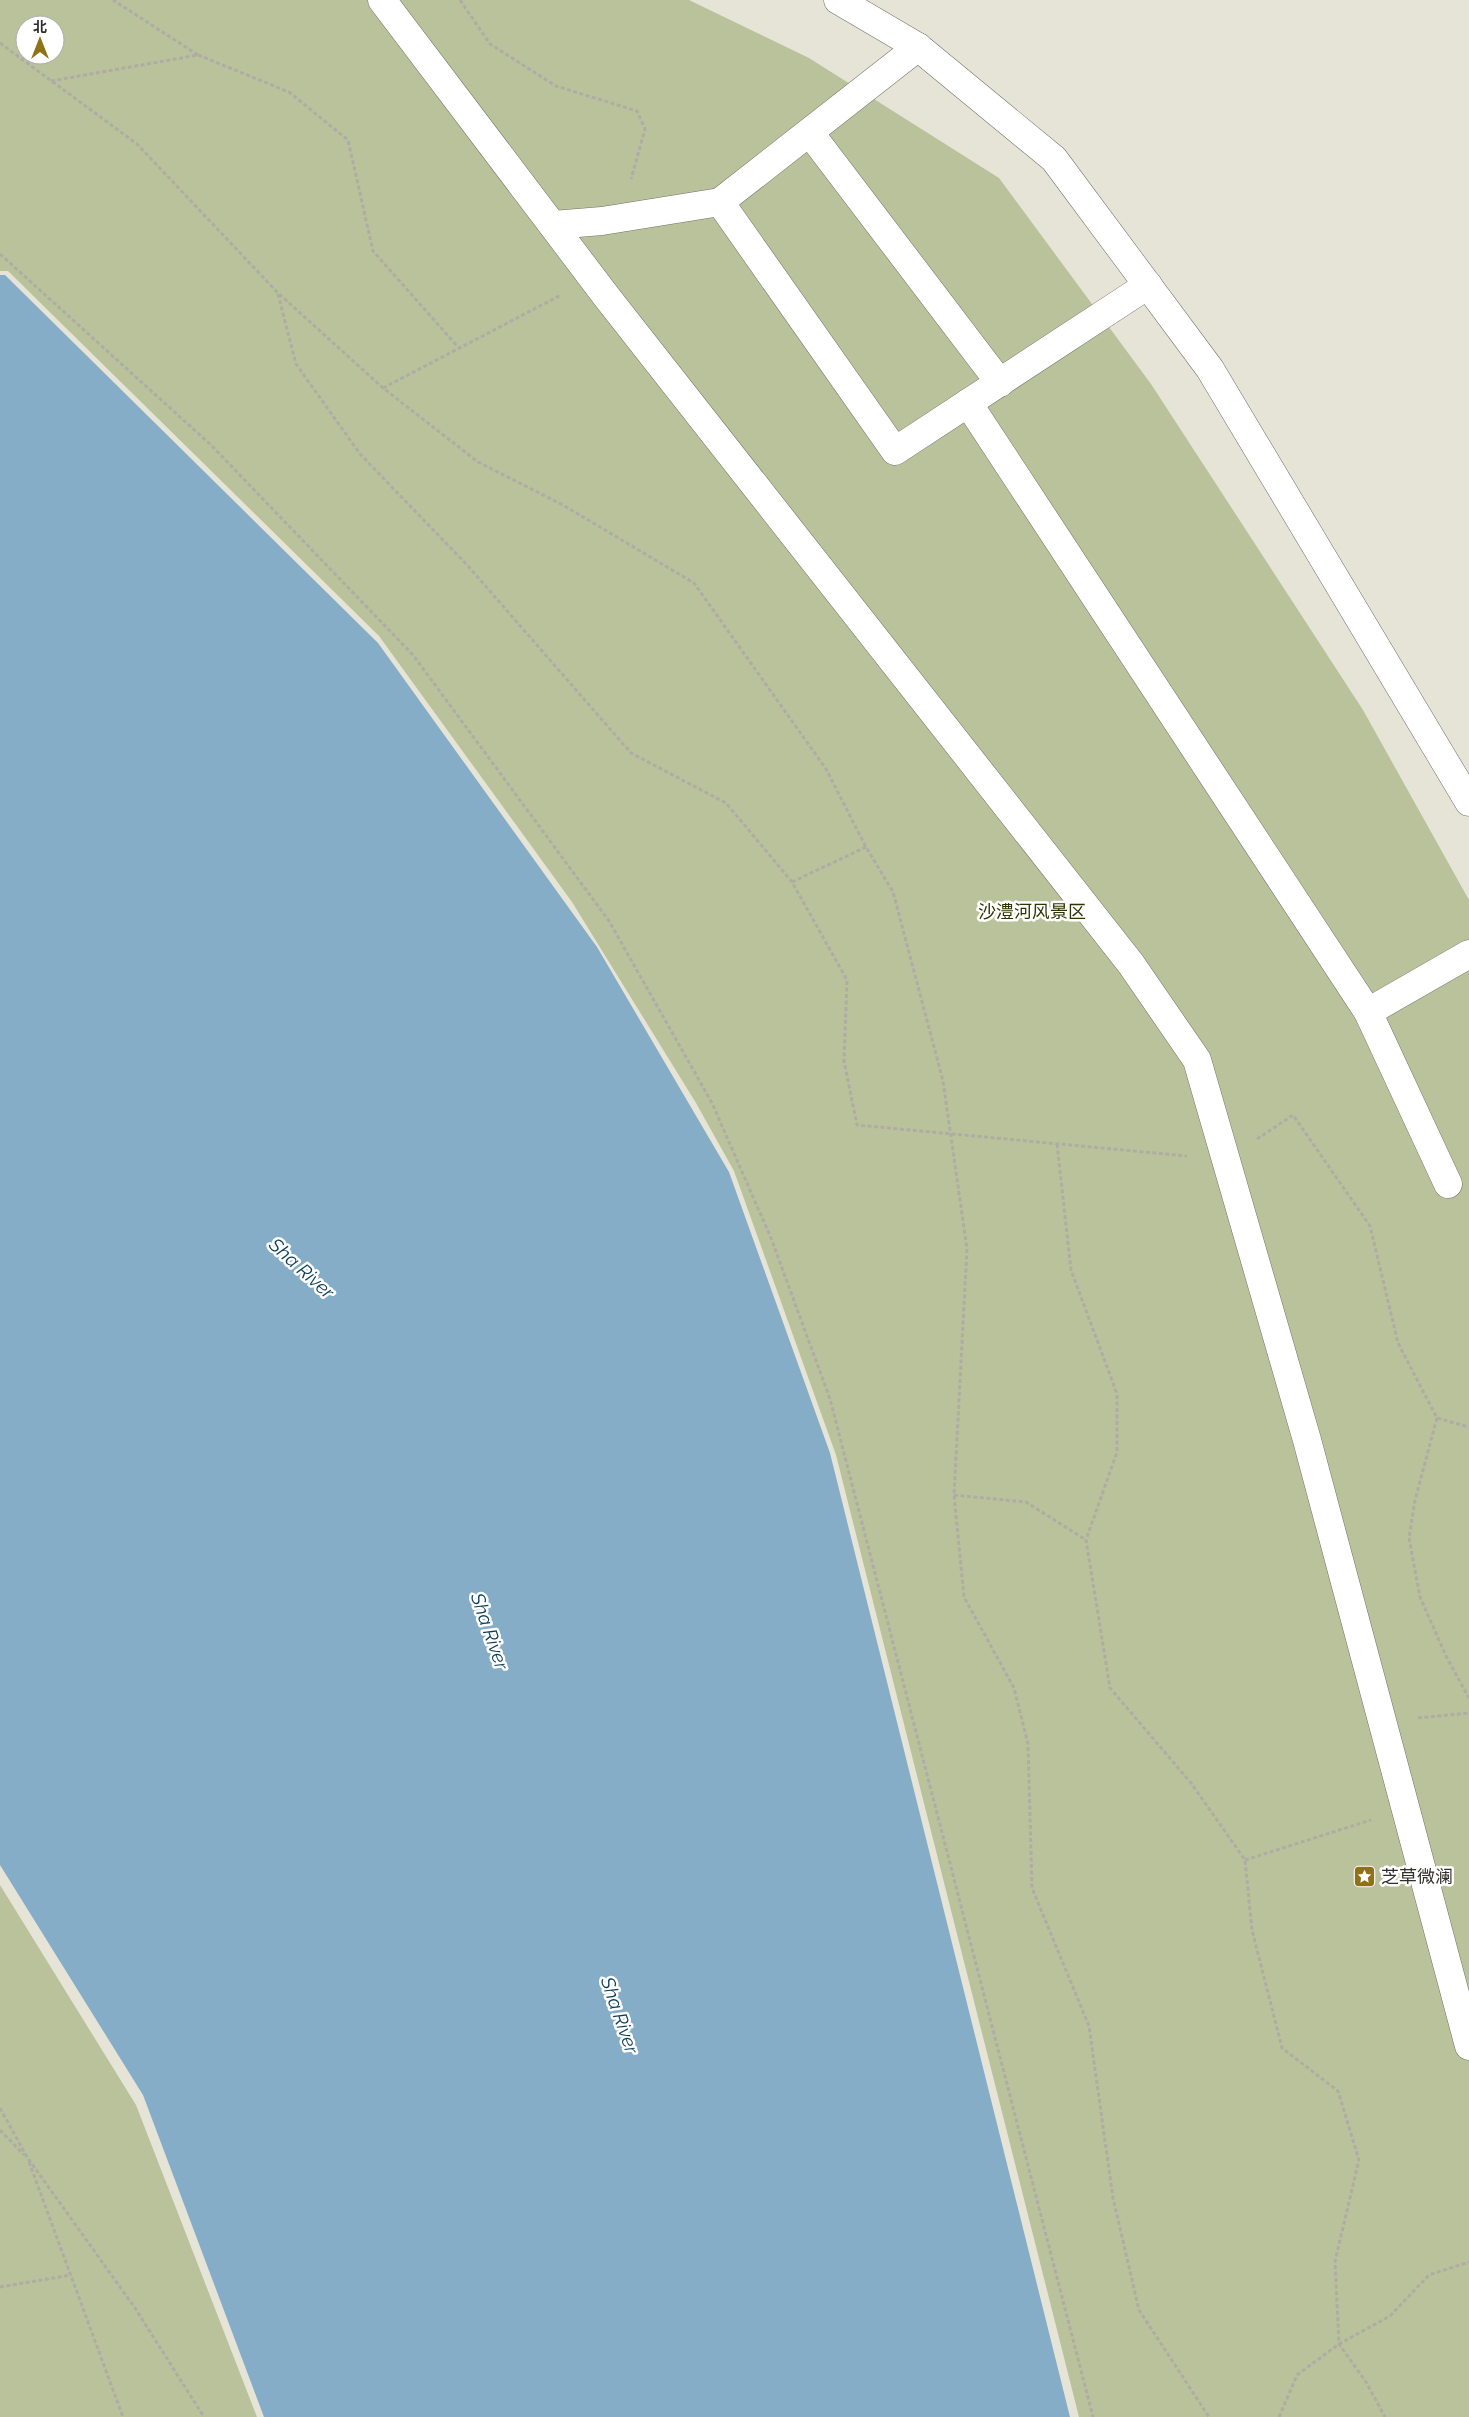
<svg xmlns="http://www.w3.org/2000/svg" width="1469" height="2417" font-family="Raleway,'Noto Sans SC',sans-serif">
  <rect width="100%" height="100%" fill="#e6e4d7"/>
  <g fill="#bac29c" fill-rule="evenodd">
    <path d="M 0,0 L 689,0 L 809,58 L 999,178 L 1151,384 L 1363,710 L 1469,900 L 1469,2417 L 1079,2417 L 836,1455 L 734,1171 L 696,1103 L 572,902 L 379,636 L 8,271 L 0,271 ZM 25,25 L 55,25 L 55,55 L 25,55 Z"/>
    <path d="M 0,1885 L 136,2105 L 257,2417 L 0,2417 Z"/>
  </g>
  <path fill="#86adc8" d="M 0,275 L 5,275 L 378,643 L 597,947 L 729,1172 L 830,1453 L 1070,2417 L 264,2417 L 143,2095 L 0,1865 Z"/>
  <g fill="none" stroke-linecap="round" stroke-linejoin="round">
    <defs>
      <g id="minor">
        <path d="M 382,0 L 606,296 L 1131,964 L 1197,1060 L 1307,1440 L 1469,2046"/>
        <path d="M 838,0 L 918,47 L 1054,159 L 1210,369 L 1469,802"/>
        <path d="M 918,47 L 720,202 L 895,451 L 1148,285"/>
        <path d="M 810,133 L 1000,383"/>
        <path d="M 553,225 L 602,221 L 720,202"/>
        <path d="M 968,403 L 1368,1012 L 1448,1184"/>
        <path d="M 1368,1012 L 1469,954"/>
      </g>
    </defs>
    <use href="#minor" stroke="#737165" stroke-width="29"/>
    <g stroke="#afada3" stroke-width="3" stroke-dasharray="4 2.5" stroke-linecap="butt">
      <path d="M 460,0 L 490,44 L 556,86 L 637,111 L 645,129 L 631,179"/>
      <path d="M 0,43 L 137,144 L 277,292 L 383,388 L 478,462 L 563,505 L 694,583 L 826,769 L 866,847 L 893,892 L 943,1081 L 967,1249 L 954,1495 L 964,1597 L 1014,1688 L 1028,1744 L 1032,1888 L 1089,2026 L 1113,2198 L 1139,2310 L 1209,2417"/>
      <path d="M 198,55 L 289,92 L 348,140 L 373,251 L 458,347"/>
      <path d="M 51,81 L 198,55 L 113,0"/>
      <path d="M 0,254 L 211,445 L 413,655 L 609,921 L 712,1103 L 771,1238 L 830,1399 L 1093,2417"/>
      <path d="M 278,294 L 296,364 L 360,454 L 468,566 L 631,753 L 726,803 L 792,882 L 847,980 L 844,1061 L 857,1125 L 1187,1156"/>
      <path d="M 383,388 L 561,295"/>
      <path d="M 792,882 L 866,847"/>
      <path d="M 1257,1139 L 1293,1115 L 1370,1226 L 1398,1343 L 1437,1418 L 1469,1427"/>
      <path d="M 1057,1144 L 1071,1270 L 1117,1394 L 1117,1452 L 1086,1540 L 1110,1688 L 1191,1783 L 1245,1860 L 1252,1930 L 1282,2048 L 1338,2091 L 1359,2160 L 1335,2261 L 1339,2344 L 1366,2382 L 1385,2417"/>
      <path d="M 1437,1418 L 1415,1500 L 1409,1538 L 1420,1597 L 1446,1656 L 1469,1698"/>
      <path d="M 954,1495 L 1026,1502 L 1086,1540"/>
      <path d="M 1418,1718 L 1469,1713"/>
      <path d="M 1245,1860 L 1371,1820"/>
      <path d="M 0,2108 L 27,2157 L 135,2308 L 204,2417"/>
      <path d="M 0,2130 L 24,2155"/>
      <path d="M 29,2162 L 123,2417"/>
      <path d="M 0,2287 L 71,2275"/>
      <path d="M 1279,2417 L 1297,2375 L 1339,2344 L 1390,2316 L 1429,2275 L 1469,2262"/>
    </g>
    <use href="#minor" stroke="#fff" stroke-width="28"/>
  </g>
  <defs>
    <symbol id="sight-square" viewBox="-11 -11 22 22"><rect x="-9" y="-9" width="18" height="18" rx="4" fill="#907116" stroke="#fff"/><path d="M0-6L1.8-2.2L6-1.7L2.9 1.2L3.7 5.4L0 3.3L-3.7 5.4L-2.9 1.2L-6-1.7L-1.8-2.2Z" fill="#fff"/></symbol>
  </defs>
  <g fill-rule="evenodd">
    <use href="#sight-square" x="1352" y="1864" width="25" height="25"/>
  </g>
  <g text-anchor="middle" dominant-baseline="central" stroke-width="5" stroke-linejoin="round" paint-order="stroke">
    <g font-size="18" fill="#2e3502" stroke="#fff">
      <text x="1032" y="911">沙澧河风景区</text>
    </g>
    <g font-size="18" fill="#302f2a" stroke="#fff" text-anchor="start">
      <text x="1381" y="1876">芝草微澜</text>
    </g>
    <g font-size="19" font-style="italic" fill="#0a3c58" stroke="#fff">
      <text transform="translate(302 1268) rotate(42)">Sha River</text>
      <text transform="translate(490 1631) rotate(71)">Sha River</text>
      <text transform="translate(620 2015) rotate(71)">Sha River</text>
    </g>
  </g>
  <g transform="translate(40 40)"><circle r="24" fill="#ffffff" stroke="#acacaa"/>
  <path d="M0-4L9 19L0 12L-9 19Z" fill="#907116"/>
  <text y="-8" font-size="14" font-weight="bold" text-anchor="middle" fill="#302f2a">北</text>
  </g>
</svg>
